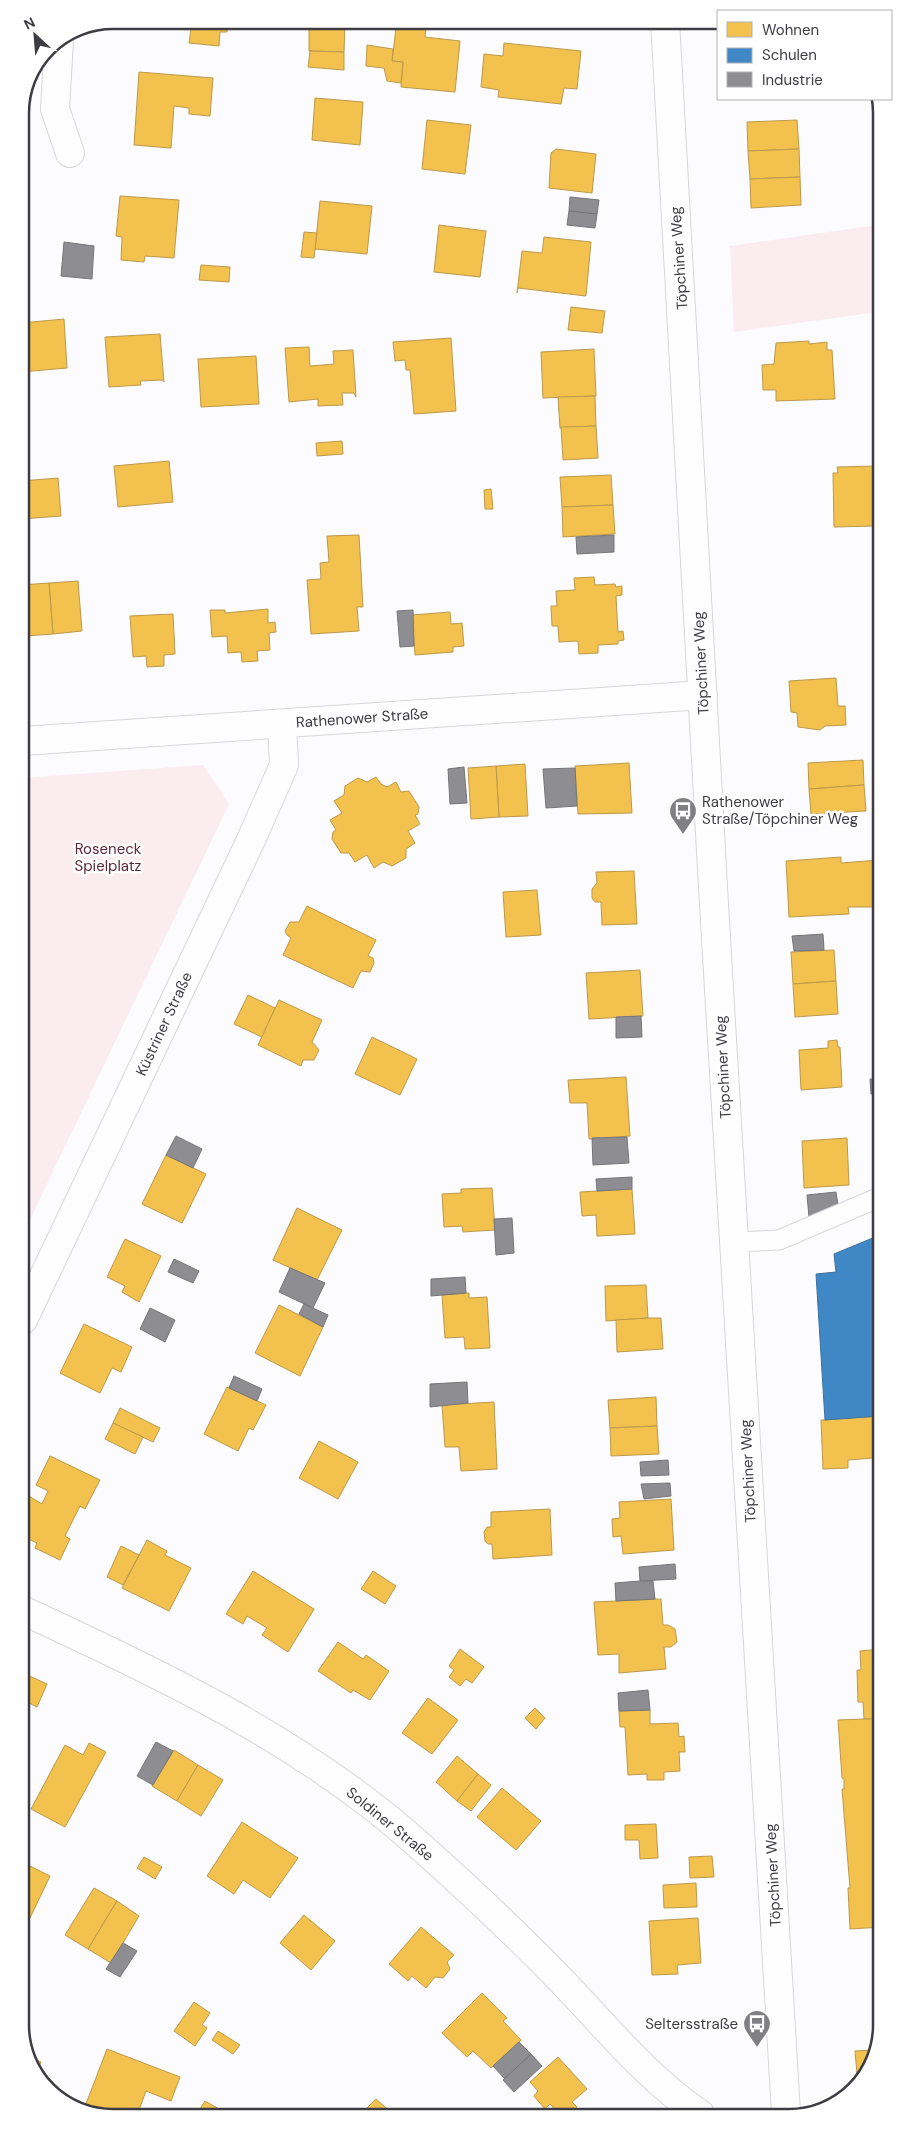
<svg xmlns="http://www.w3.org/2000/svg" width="902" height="2138" font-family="'DM Sans',sans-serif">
  <rect width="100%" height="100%" fill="#fcfbfd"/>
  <g fill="#fbecf0">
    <path d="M 877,225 L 878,312 L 734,332 L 730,246 Z"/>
    <path d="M 203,765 L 229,804 L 23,1234 L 22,778 Z"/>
  </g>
  <g fill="#f2c14e" stroke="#bc994b">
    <path d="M 187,20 L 228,20 L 227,32 L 220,32 L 219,46 L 189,43 L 191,29 L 186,29 Z"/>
    <path d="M 300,20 L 356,20 L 356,21 L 345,22 L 344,52 L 309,51 L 309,24 L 300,24 Z"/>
    <path d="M 397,20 L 427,20 L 425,37 L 460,41 L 455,92 L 401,87 L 403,62 L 392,61 Z"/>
    <path d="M 504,43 L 581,51 L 577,89 L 564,88 L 561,104 L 498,97 L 499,90 L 481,87 L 484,54 L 503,56 Z"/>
    <path d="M 367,45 L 393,49 L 392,61 L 403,62 L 401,83 L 387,81 L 384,68 L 366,66 Z"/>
    <path d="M 310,51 L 344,52 L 344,70 L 308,67 Z"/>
    <path d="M 139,72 L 213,78 L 210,116 L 189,114 L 189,108 L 174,106 L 171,148 L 134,145 Z"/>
    <path d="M 315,98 L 363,102 L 360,145 L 312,140 Z"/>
    <path d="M 427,120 L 471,125 L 465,174 L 422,169 Z"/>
    <path d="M 797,120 L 799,149 L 748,151 L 747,122 Z"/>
    <path d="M 556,149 L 596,154 L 592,193 L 549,188 L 551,153 Z"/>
    <path d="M 799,149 L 800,177 L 750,179 L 748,151 Z"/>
    <path d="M 800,177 L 801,205 L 751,208 L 750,179 Z"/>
    <path d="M 120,196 L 179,200 L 174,258 L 145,256 L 144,262 L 121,260 L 122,237 L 116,236 Z"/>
    <path d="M 320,201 L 372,206 L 367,254 L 315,249 Z"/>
    <path d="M 439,225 L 486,231 L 480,277 L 434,272 Z"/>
    <path d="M 304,232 L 317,233 L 314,258 L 301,257 Z"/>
    <path d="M 544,237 L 591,242 L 586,296 L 518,288 L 517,293 L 522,251 L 542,253 Z"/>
    <path d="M 201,265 L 230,267 L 229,282 L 199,280 Z"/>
    <path d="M 571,307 L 605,311 L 602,333 L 568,330 Z"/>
    <path d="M 64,319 L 67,368 L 21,372 L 21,323 Z"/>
    <path d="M 160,334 L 164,382 L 163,380 L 140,381 L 141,385 L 109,387 L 105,337 Z"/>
    <path d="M 451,338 L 456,411 L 414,414 L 410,370 L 406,370 L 405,360 L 395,361 L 393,342 Z"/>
    <path d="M 809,341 L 809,344 L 827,342 L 827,350 L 832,350 L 835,399 L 776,401 L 776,390 L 763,390 L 762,365 L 774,364 L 776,343 Z"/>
    <path d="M 309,347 L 310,366 L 334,364 L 333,351 L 353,350 L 356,397 L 354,393 L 342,393 L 343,405 L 318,406 L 318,399 L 289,402 L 285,348 Z"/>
    <path d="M 594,349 L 596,396 L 543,398 L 541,352 Z"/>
    <path d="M 256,356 L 259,404 L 201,407 L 198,359 Z"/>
    <path d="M 595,396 L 596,426 L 560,428 L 558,397 Z"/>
    <path d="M 596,426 L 598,458 L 563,460 L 561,427 Z"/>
    <path d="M 342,441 L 343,454 L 317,456 L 316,443 Z"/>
    <path d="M 169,461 L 173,502 L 118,507 L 114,466 Z"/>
    <path d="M 878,466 L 878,479 L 873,480 L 875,526 L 834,527 L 833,473 L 838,473 L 837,467 Z"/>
    <path d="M 611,475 L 613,505 L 562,507 L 560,477 Z"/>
    <path d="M 58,478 L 61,516 L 21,519 L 21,481 Z"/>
    <path d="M 491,489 L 493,509 L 485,509 L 484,490 Z"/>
    <path d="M 613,505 L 615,534 L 563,537 L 562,507 Z"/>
    <path d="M 359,535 L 363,607 L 357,607 L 359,631 L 311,634 L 307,580 L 321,579 L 320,563 L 329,562 L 327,536 Z"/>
    <path d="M 594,577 L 595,585 L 615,584 L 616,587 L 622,586 L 622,595 L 616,596 L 618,632 L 623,631 L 624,640 L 618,641 L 618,644 L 598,645 L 598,653 L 579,654 L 578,641 L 559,642 L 558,626 L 552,626 L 551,606 L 557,606 L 556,591 L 575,590 L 574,578 Z"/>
    <path d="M 78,581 L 82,631 L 53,634 L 49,583 Z"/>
    <path d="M 49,583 L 53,634 L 25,636 L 21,585 Z"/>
    <path d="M 268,609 L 268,623 L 275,622 L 276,632 L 269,633 L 270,650 L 257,651 L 258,661 L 242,662 L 241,652 L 228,653 L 227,636 L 212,637 L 210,610 L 225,610 L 225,613 Z"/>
    <path d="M 450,612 L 451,624 L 462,623 L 464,646 L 453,647 L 453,652 L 415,655 L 412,615 Z"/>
    <path d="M 173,614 L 175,654 L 164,655 L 164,666 L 147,667 L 146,656 L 133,657 L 130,616 Z"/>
    <path d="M 836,678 L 838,706 L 845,706 L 846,725 L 825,726 L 820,730 L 798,727 L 797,713 L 791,712 L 789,681 Z"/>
    <path d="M 863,760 L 864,785 L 809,789 L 808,763 Z"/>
    <path d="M 629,763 L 632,813 L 578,814 L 575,766 Z"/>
    <path d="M 525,764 L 528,816 L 499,817 L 496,766 Z"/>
    <path d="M 496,766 L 499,817 L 471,819 L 468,768 Z"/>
    <path d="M 376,777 L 381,784 L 387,787 L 396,782 L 401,792 L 409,791 L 419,807 L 418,814 L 415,815 L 420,824 L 408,831 L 415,843 L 406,849 L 406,858 L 392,866 L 383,862 L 374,868 L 367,855 L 355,862 L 349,853 L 341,853 L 332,839 L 333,832 L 336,830 L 330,820 L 342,813 L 334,801 L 344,795 L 345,786 L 358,778 L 367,782 Z"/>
    <path d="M 864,785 L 866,811 L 811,814 L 809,789 Z"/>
    <path d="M 841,857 L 841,863 L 879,860 L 879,907 L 848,907 L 849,914 L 789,917 L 786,861 Z"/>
    <path d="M 634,871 L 637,924 L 602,925 L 601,902 L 595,902 L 592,898 L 592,889 L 597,883 L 596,872 Z"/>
    <path d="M 537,890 L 541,935 L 506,937 L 503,892 Z"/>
    <path d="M 307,906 L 376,940 L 368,956 L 373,958 L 374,963 L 370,972 L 361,971 L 353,988 L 283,955 L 291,938 L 287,935 L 285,931 L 290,922 L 299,922 Z"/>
    <path d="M 834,950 L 836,981 L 793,984 L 791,952 Z"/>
    <path d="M 640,970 L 643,1016 L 589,1019 L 586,973 Z"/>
    <path d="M 836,981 L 838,1014 L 795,1017 L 793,984 Z"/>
    <path d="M 248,995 L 275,1008 L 262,1037 L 234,1024 Z"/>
    <path d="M 279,1000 L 322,1020 L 312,1042 L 319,1050 L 314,1060 L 303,1060 L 301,1066 L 258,1045 Z"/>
    <path d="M 372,1037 L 417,1059 L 400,1095 L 355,1074 Z"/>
    <path d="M 837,1040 L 838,1047 L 840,1047 L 842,1087 L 801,1090 L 799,1050 L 828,1048 L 828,1041 Z"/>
    <path d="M 626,1077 L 630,1136 L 589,1139 L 587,1103 L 570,1103 L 568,1080 Z"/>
    <path d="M 847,1138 L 849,1185 L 804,1188 L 802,1141 Z"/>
    <path d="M 166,1155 L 206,1174 L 182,1223 L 142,1204 Z"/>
    <path d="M 492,1188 L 495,1230 L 463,1232 L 462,1226 L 444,1227 L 442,1194 L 461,1193 L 461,1189 Z"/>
    <path d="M 632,1189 L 635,1234 L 597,1236 L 596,1215 L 582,1216 L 580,1192 Z"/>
    <path d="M 297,1208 L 342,1230 L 317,1280 L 273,1260 Z"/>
    <path d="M 125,1239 L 161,1256 L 139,1302 L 122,1292 L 125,1286 L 107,1277 Z"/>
    <path d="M 646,1285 L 648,1318 L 606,1321 L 605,1286 Z"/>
    <path d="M 466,1293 L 469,1293 L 469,1298 L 487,1297 L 490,1348 L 465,1349 L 464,1337 L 445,1338 L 442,1295 Z"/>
    <path d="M 279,1305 L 323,1327 L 300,1376 L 255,1353 Z"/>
    <path d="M 648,1318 L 661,1318 L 663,1349 L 617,1352 L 616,1320 Z"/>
    <path d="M 84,1324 L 132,1347 L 121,1372 L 112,1368 L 100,1393 L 60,1373 Z"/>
    <path d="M 227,1387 L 266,1405 L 253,1430 L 249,1428 L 238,1451 L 204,1434 Z"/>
    <path d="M 656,1397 L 657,1426 L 610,1428 L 608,1400 Z"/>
    <path d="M 494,1402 L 497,1469 L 461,1471 L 459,1447 L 445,1447 L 442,1405 Z"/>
    <path d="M 120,1408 L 160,1428 L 153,1442 L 113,1423 Z"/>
    <path d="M 880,1416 L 881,1463 L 873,1463 L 873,1458 L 848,1460 L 848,1468 L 823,1469 L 821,1420 Z"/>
    <path d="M 113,1423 L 143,1437 L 135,1454 L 105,1439 Z"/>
    <path d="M 657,1426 L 659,1454 L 611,1456 L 610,1428 Z"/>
    <path d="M 319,1441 L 358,1462 L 338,1499 L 299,1478 Z"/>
    <path d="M 50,1456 L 100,1480 L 85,1509 L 80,1506 L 65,1536 L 70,1539 L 60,1560 L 35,1548 L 37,1543 L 24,1537 L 24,1493 L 42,1504 L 48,1491 L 36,1485 Z"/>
    <path d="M 671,1499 L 674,1550 L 623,1554 L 621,1536 L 613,1537 L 612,1519 L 620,1518 L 619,1502 Z"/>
    <path d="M 550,1509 L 552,1555 L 493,1559 L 492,1544 L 488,1544 L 485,1541 L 484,1532 L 487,1527 L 491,1527 L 491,1512 Z"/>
    <path d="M 147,1540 L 167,1551 L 165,1555 L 191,1568 L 169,1611 L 122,1588 Z"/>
    <path d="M 121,1546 L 139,1555 L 123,1585 L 107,1577 Z"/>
    <path d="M 253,1571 L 314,1609 L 288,1652 L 262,1635 L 267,1628 L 247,1616 L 243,1624 L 226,1614 Z"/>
    <path d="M 373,1571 L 396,1586 L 385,1604 L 361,1589 Z"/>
    <path d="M 661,1599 L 663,1625 L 668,1625 L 675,1629 L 677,1642 L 671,1647 L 664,1647 L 666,1669 L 619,1673 L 619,1654 L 598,1655 L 594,1602 Z"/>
    <path d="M 338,1642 L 363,1659 L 366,1655 L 389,1671 L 370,1700 L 353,1690 L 351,1693 L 318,1671 Z"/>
    <path d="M 460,1649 L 484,1667 L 472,1683 L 466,1679 L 460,1686 L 449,1677 L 454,1670 L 449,1666 Z"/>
    <path d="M 881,1649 L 881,1719 L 864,1719 L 863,1702 L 858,1702 L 857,1670 L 861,1670 L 860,1651 Z"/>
    <path d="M 25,1674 L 47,1684 L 37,1707 L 29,1703 L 24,1713 Z"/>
    <path d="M 428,1698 L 458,1720 L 432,1754 L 402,1733 Z"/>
    <path d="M 535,1708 L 545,1718 L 536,1729 L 525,1718 Z"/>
    <path d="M 650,1710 L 650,1724 L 678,1723 L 679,1737 L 684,1736 L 685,1752 L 679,1752 L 680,1771 L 664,1772 L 664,1780 L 647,1780 L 647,1774 L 628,1775 L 625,1727 L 620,1727 L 619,1711 Z"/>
    <path d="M 864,1719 L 881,1719 L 882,1927 L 850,1929 L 848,1888 L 850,1888 L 842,1789 L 844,1789 L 844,1779 L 842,1778 L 838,1720 Z"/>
    <path d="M 89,1743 L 106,1752 L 65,1827 L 31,1809 L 65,1745 L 83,1755 Z"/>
    <path d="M 174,1750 L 198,1765 L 177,1801 L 152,1786 Z"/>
    <path d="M 457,1756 L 478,1774 L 457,1801 L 436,1782 Z"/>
    <path d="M 198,1765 L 223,1780 L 201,1816 L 177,1801 Z"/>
    <path d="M 478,1774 L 491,1785 L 471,1811 L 457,1801 Z"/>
    <path d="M 502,1788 L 541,1821 L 516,1850 L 477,1817 Z"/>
    <path d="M 242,1822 L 298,1858 L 270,1898 L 243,1880 L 234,1894 L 207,1876 Z"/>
    <path d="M 656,1824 L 658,1858 L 640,1859 L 639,1840 L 625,1840 L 625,1825 Z"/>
    <path d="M 712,1856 L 714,1877 L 690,1878 L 689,1857 Z"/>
    <path d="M 144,1857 L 162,1867 L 155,1879 L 137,1868 Z"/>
    <path d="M 24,1863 L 50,1876 L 30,1918 L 25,1915 Z"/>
    <path d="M 696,1883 L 697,1907 L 664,1908 L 663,1885 Z"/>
    <path d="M 94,1888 L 117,1901 L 88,1949 L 65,1935 Z"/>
    <path d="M 117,1901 L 139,1916 L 111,1963 L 88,1949 Z"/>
    <path d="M 304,1915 L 335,1941 L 311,1970 L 280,1943 Z"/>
    <path d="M 698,1918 L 701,1963 L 677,1965 L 678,1974 L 652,1975 L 649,1921 Z"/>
    <path d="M 421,1927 L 454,1955 L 447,1962 L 450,1969 L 443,1978 L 435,1977 L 426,1988 L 412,1976 L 408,1981 L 389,1964 Z"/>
    <path d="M 482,1993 L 507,2018 L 503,2021 L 521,2040 L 491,2068 L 473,2051 L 467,2057 L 442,2033 Z"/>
    <path d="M 194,2002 L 210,2013 L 202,2025 L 207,2028 L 195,2046 L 174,2031 Z"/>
    <path d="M 218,2031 L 240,2045 L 233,2054 L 212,2040 Z"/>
    <path d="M 107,2049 L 180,2077 L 171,2101 L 146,2091 L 136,2118 L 107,2118 L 84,2109 Z"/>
    <path d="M 874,2050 L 863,2081 L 858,2085 L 855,2051 Z"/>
    <path d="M 25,2055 L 41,2062 L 37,2071 Z"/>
    <path d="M 558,2057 L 587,2089 L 572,2102 L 577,2107 L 569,2115 L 563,2111 L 559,2114 L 550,2104 L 545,2109 L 534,2096 L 538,2091 L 530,2082 Z"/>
    <path d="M 376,2099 L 395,2116 L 369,2116 L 371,2113 L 366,2109 Z"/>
    <path d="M 205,2101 L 233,2117 L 195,2117 Z"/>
  </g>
  <path fill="#3f88c5" stroke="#3f719e" d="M 880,1235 L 880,1300 L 873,1301 L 880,1416 L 825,1420 L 816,1274 L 836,1272 L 834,1254 Z"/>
  <g fill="#8d8d92" stroke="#75757a">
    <path d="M 570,197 L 599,200 L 597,214 L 569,211 Z"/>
    <path d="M 569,211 L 597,214 L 595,228 L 567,225 Z"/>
    <path d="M 64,242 L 94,246 L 92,279 L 61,276 Z"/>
    <path d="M 614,535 L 614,552 L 577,554 L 576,537 Z"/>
    <path d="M 413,610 L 414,646 L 400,647 L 397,611 Z"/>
    <path d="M 464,767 L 467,803 L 450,804 L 448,769 Z"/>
    <path d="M 575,768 L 577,806 L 546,808 L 543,769 Z"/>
    <path d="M 823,934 L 824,950 L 794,951 L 792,936 Z"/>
    <path d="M 641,1016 L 642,1037 L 616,1038 L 616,1017 Z"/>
    <path d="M 870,1079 L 880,1079 L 880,1093 L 871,1094 Z"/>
    <path d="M 176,1136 L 202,1149 L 193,1168 L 166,1155 Z"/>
    <path d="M 627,1137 L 629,1163 L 593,1165 L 592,1138 Z"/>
    <path d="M 632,1177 L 632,1189 L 597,1191 L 596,1179 Z"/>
    <path d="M 836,1192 L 838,1205 L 809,1217 L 807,1195 Z"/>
    <path d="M 512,1218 L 514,1253 L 496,1255 L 494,1219 Z"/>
    <path d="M 174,1259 L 199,1271 L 193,1283 L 168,1272 Z"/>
    <path d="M 290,1268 L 325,1283 L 313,1308 L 279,1292 Z"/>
    <path d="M 465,1277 L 466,1293 L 431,1296 L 431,1279 Z"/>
    <path d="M 304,1304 L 328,1315 L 323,1327 L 299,1314 Z"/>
    <path d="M 150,1308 L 175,1320 L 165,1342 L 140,1329 Z"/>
    <path d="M 234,1376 L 262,1389 L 257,1401 L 229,1388 Z"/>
    <path d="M 467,1382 L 468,1403 L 430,1407 L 430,1384 Z"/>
    <path d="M 668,1460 L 669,1475 L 641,1476 L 640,1462 Z"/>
    <path d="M 670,1483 L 671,1496 L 644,1499 L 641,1484 Z"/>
    <path d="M 675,1564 L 676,1579 L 640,1581 L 639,1567 Z"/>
    <path d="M 640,1581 L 653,1581 L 655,1599 L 616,1601 L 615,1583 Z"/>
    <path d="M 648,1690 L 650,1710 L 619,1711 L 618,1693 Z"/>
    <path d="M 156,1742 L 173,1751 L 153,1785 L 137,1776 Z"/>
    <path d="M 123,1943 L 137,1951 L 120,1977 L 106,1969 Z"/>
    <path d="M 519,2042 L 531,2054 L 505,2079 L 493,2066 Z"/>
    <path d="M 531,2054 L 542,2066 L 514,2092 L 503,2080 Z"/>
  </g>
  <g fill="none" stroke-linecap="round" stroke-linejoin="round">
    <defs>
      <path id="lane" d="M 734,1242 L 779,1240 L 880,1197"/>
      <g id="street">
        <path d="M 59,40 L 55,109 L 70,153"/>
        <path d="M 22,741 L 703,695"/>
        <path d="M 23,1320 L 251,840 L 284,765 L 282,724"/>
        <path d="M 24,1611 C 161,1674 306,1743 419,1845 C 466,1887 512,1930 556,1975 C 602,2022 645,2077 700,2114"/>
      </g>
      <path id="secondary" d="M 665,20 L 714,905 L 786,2113"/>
    </defs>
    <use href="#lane" stroke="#d7d6da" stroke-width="21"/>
    <use href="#street" stroke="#d7d6da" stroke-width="30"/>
    <use href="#secondary" stroke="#d7d6da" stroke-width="30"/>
    <use href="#lane" stroke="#fffeff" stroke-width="19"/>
    <use href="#street" stroke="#fffeff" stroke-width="28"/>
    <use href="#secondary" stroke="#fffeff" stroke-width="28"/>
  </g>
  <defs>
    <symbol id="bus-pin" viewBox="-11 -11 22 30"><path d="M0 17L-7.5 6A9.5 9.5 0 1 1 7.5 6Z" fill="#807f84" stroke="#fff"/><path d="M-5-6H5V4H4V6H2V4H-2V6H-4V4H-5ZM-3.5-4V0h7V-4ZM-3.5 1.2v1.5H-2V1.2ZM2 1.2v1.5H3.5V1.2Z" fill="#fff"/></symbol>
  </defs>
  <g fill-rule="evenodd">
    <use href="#bus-pin" x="667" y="795" width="32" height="43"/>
    <use href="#bus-pin" x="741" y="2008" width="32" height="43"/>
  </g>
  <g text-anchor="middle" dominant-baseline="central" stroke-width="5" stroke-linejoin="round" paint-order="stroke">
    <g font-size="15" fill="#3e3c43" stroke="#fff">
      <text transform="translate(679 258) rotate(-94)">Töpchiner Weg</text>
      <text transform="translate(701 663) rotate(-93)">Töpchiner Weg</text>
      <text transform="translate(362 718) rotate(-4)">Rathenower Straße</text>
      <text transform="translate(164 1024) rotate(-65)">Küstriner Straße</text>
      <text transform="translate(723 1067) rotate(-93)">Töpchiner Weg</text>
      <text transform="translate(748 1471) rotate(-93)">Töpchiner Weg</text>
      <text transform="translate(390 1824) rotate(39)">Soldiner Straße</text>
      <text transform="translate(773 1875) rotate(-93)">Töpchiner Weg</text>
    </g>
    <g font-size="15" fill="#3e3c43" stroke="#fff" text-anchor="start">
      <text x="702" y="802">Rathenower<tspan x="702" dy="17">Straße/Töpchiner Weg</tspan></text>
      <text x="738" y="2024" text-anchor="end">Seltersstraße</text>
    </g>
    <g font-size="15" fill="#5d2838" stroke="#fff">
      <text x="108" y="849">Roseneck<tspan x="108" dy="17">Spielplatz</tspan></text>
    </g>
  </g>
  <path d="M0 0H902V2138H0ZM113 29H789A84 84 0 0 1 873 113V2025A84 84 0 0 1 789 2109H113A84 84 0 0 1 29 2025V113A84 84 0 0 1 113 29Z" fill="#fff" fill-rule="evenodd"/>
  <path fill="none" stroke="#3e3c43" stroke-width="2.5" d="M113 29H789A84 84 0 0 1 873 113V2025A84 84 0 0 1 789 2109H113A84 84 0 0 1 29 2025V113A84 84 0 0 1 113 29Z"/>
  <rect x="717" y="10" width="175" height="90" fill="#ffffff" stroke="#b2b1b4"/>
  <rect x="727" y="22" width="25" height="15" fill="#f2c14e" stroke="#b2b1b4"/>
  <text x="762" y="35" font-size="15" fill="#3e3c43">Wohnen</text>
  <rect x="727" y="48" width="25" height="15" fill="#3f88c5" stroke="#b2b1b4"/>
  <text x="762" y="60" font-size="15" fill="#3e3c43">Schulen</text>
  <rect x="727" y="72" width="25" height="15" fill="#8d8d92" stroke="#b2b1b4"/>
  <text x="762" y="85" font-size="15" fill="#3e3c43">Industrie</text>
  <g transform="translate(35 35) rotate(334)" stroke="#ffffff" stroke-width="4" paint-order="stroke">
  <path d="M0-4L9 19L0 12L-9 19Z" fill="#3e3c43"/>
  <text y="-8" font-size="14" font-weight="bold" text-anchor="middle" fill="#3e3c43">N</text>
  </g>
</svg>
